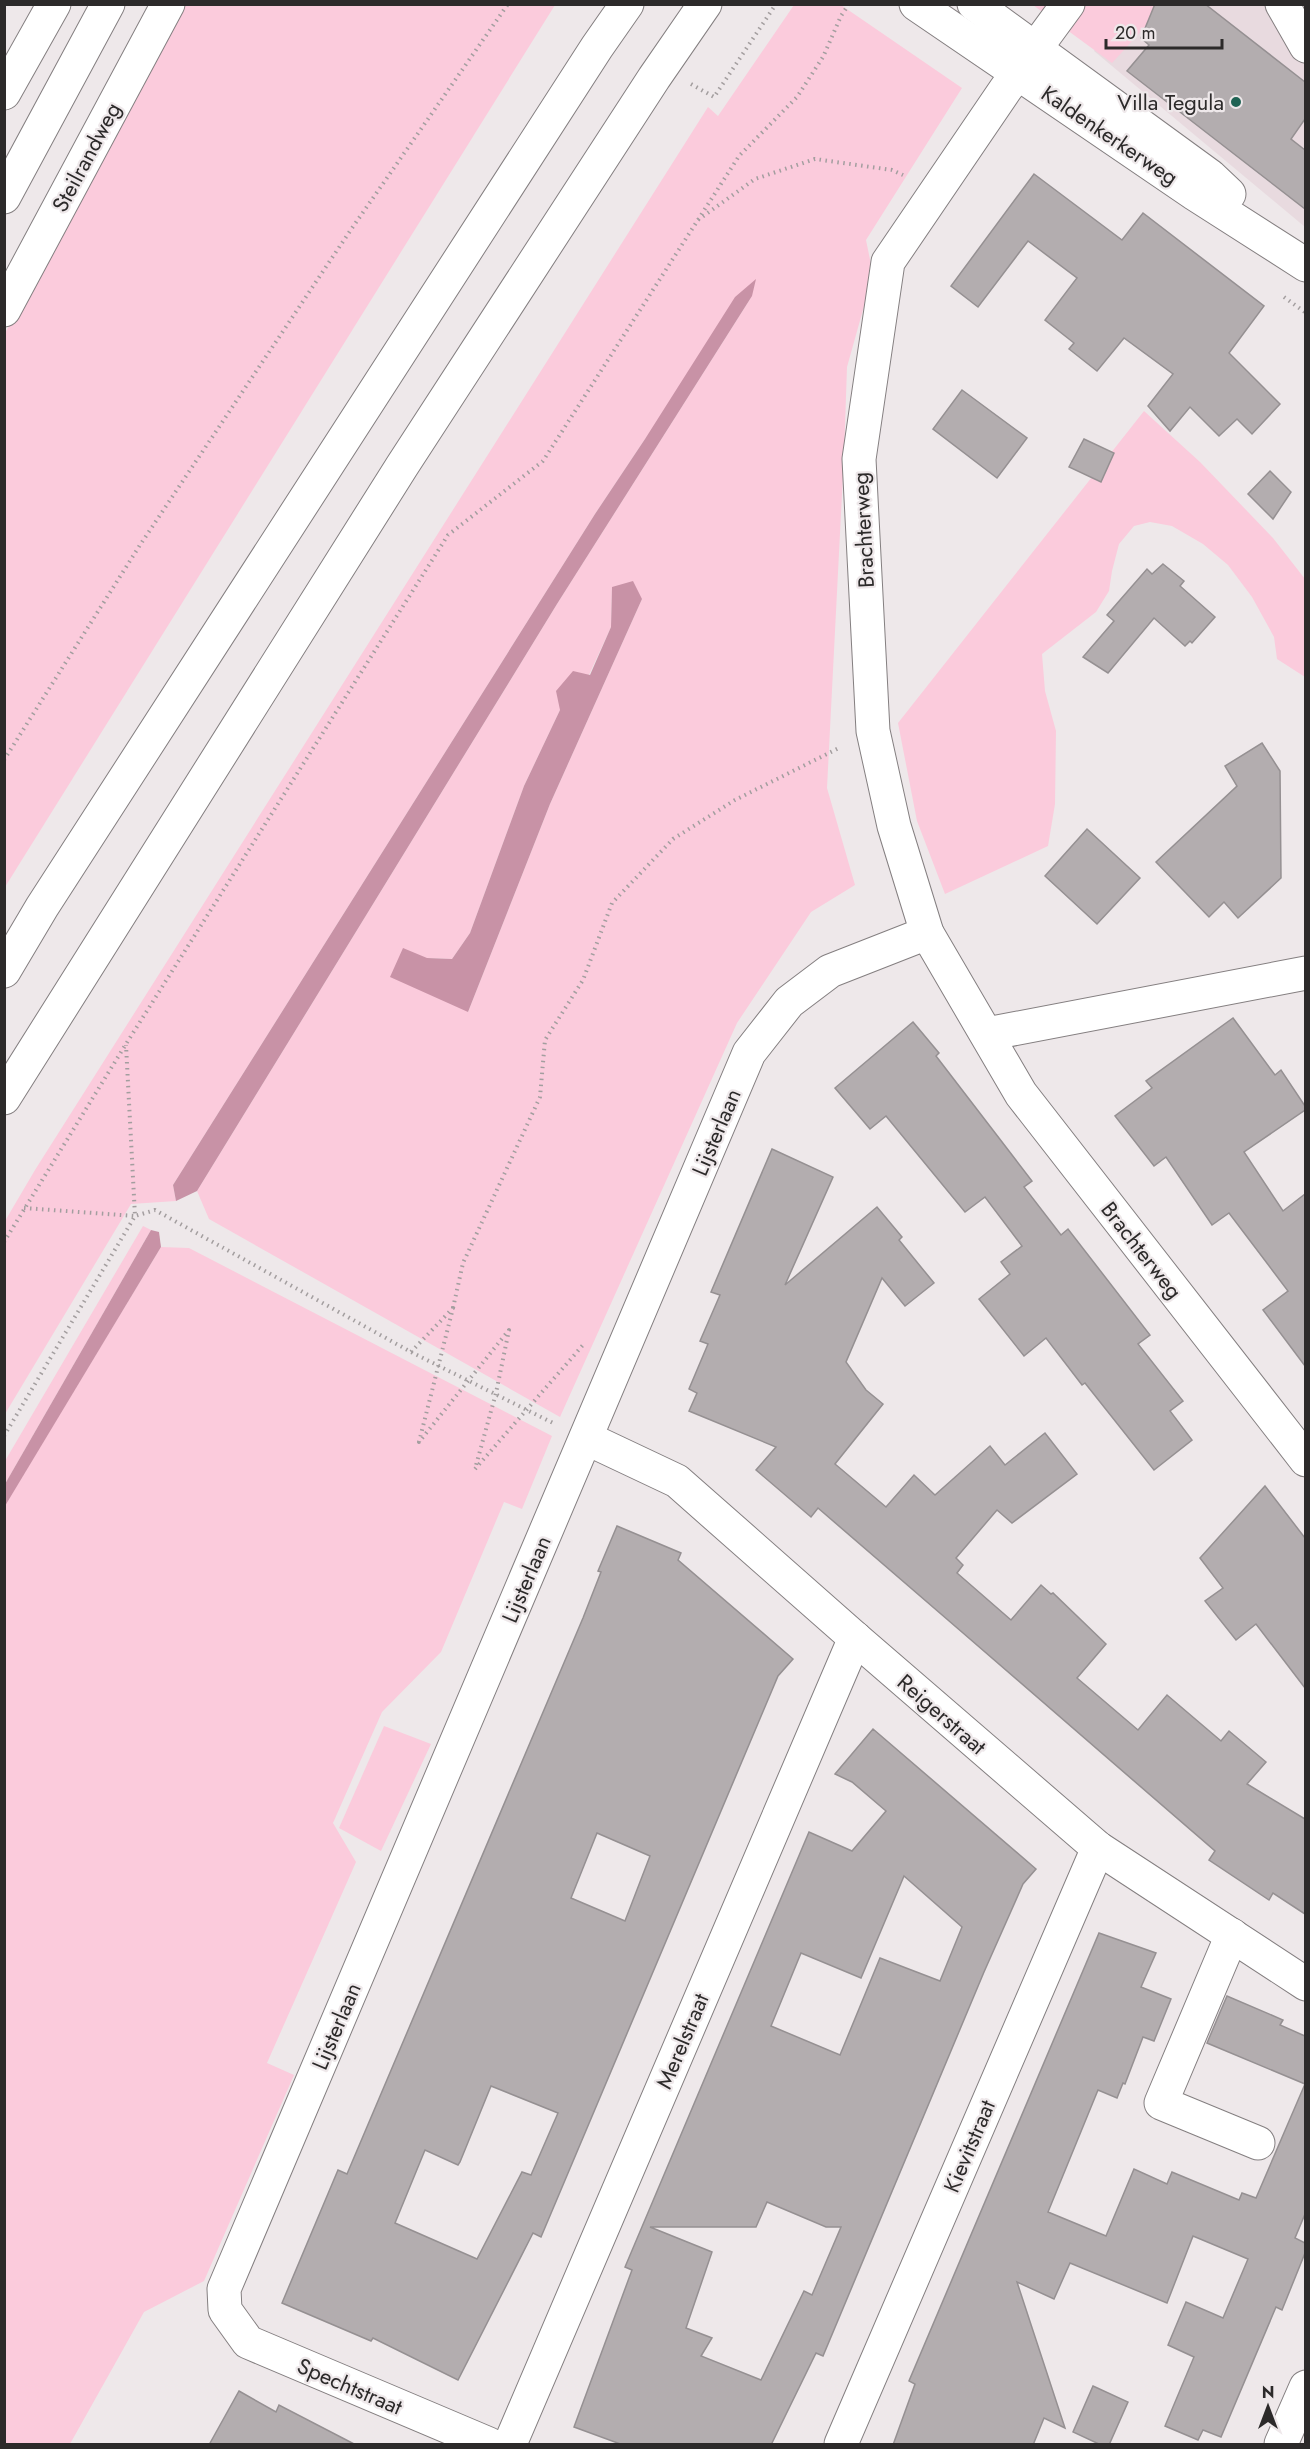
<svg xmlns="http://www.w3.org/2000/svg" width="1310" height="2449" font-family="Jost,sans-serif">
  <rect width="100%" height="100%" fill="#eee8ea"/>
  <path fill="#e8dadf" d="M 1127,5 L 1305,5 L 1305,227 L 1094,51 Z"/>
  <g fill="#fbcbdc" fill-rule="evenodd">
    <path d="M 185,5 L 555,5 L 5,887 L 5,333 Z"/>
    <path d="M 794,5 L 841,5 L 962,88 L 866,240 L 873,274 L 847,367 L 844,455 L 827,788 L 855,885 L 811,912 L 737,1023 L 560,1417 L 209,1219 L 197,1191 L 557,604 L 752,296 L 645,439 L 595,514 L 173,1185 L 176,1201 L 131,1204 L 5,1414 L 5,1221 L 35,1170 L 708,107 L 718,116 ZM 612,587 L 642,599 L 550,804 L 468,1012 L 427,958 L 452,959 L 470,933 L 524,786 L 560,710 L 589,675 L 611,627 Z"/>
    <path d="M 1033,5 L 1165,5 L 1112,63 Z"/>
    <path d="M 1144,411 L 1200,462 L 1273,538 L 1305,579 L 1305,677 L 1277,659 L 1274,637 L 1252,597 L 1228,565 L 1203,544 L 1172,526 L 1150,522 L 1134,526 L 1119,544 L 1112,571 L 1109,591 L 1096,612 L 1042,654 L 1045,691 L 1056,731 L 1055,804 L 1048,846 L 945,894 L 917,821 L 898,723 Z"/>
    <path d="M 143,1226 L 151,1230 L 5,1484 L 5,1461 Z"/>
    <path d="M 161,1247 L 189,1248 L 552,1436 L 522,1509 L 504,1502 L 441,1652 L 382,1712 L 333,1823 L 356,1862 L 267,2063 L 294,2075 L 204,2281 L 144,2312 L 70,2444 L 5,2444 L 4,1506 Z"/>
    <path d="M 384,1726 L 431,1744 L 381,1851 L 339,1828 Z"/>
  </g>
  <g fill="#c892a6">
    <path d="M 756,279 L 752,296 L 557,604 L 197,1191 L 176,1201 L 173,1185 L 595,514 L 645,439 L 735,297 Z"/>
    <path d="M 633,581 L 642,599 L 550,804 L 468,1012 L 390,977 L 403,948 L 427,958 L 452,959 L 470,933 L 524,786 L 560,710 L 556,691 L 573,671 L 590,675 L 611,627 L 612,587 Z"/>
    <path d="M 151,1230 L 159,1232 L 161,1247 L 5,1506 L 5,1484 Z"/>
  </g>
  <g fill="#b3adaf" stroke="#959092" stroke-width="1.5" fill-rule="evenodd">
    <path d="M 1155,4 L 1205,4 L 1305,82 L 1305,119 L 1291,139 L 1305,150 L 1305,209 L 1127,71 L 1149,45 L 1141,38 Z"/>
    <path d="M 1034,174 L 1122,240 L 1143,213 L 1264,306 L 1229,353 L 1280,404 L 1252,434 L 1237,419 L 1219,436 L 1190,407 L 1170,431 L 1148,406 L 1173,374 L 1124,338 L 1097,371 L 1069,349 L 1074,343 L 1045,320 L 1077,278 L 1028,241 L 978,307 L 951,286 Z"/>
    <path d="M 962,390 L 1027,438 L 997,478 L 933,429 Z"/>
    <path d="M 1084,439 L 1114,453 L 1101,482 L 1069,467 Z"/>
    <path d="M 1270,471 L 1291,492 L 1273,519 L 1248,494 Z"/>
    <path d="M 1163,564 L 1184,581 L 1180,586 L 1215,617 L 1192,643 L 1190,641 L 1185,646 L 1154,618 L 1108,673 L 1083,657 L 1114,621 L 1107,615 L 1147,569 L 1152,574 Z"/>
    <path d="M 1262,743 L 1280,771 L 1281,878 L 1238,918 L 1224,902 L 1209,917 L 1156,862 L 1237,786 L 1225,766 Z"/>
    <path d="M 1087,829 L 1140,878 L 1097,924 L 1045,876 Z"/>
    <path d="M 1233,1018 L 1275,1075 L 1281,1070 L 1305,1106 L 1305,1110 L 1244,1152 L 1283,1211 L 1305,1194 L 1305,1366 L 1263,1310 L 1288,1291 L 1229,1213 L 1212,1225 L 1166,1157 L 1154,1166 L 1115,1116 L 1152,1088 L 1146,1081 Z"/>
    <path d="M 913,1022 L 939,1053 L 936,1056 L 1032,1181 L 1024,1187 L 1061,1235 L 1068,1229 L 1150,1335 L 1138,1344 L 1183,1401 L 1170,1411 L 1192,1440 L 1154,1470 L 1085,1383 L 1082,1385 L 1046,1338 L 1024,1356 L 979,1299 L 1010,1274 L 1001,1262 L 1022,1246 L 985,1197 L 965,1212 L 886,1116 L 870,1129 L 835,1088 Z"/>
    <path d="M 772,1149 L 833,1177 L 785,1285 L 877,1207 L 902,1237 L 899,1240 L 934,1283 L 905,1306 L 882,1278 L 846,1362 L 866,1390 L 883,1404 L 835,1464 L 886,1507 L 914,1475 L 935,1495 L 990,1446 L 1005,1465 L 1045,1433 L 1077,1474 L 1012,1523 L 997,1510 L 956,1558 L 963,1565 L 957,1573 L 1011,1620 L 1041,1585 L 1051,1594 L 1053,1593 L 1106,1644 L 1077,1678 L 1138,1730 L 1167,1695 L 1221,1741 L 1229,1731 L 1266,1762 L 1247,1784 L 1305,1819 L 1305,1914 L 1273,1893 L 1269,1900 L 1209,1860 L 1215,1851 L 963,1633 L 818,1508 L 811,1517 L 756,1470 L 776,1447 L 689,1411 L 697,1393 L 689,1389 L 708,1344 L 700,1341 L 720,1295 L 711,1292 Z"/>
    <path d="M 1265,1486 L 1305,1538 L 1305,1688 L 1256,1624 L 1236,1640 L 1205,1601 L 1223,1588 L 1200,1558 Z"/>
    <path d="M 617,1526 L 681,1553 L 678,1560 L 793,1659 L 778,1676 L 541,2237 L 533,2233 L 458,2380 L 373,2338 L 371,2341 L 282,2303 L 338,2170 L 347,2174 L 583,1618 L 601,1572 L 598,1571 ZM 597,1833 L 650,1856 L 625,1921 L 571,1898 ZM 491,2086 L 558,2113 L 531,2175 L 522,2172 L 477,2259 L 395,2223 L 425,2150 L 458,2165 L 460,2162 Z"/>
    <path d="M 873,1729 L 1036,1869 L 1023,1884 L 984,1972 L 823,2356 L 816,2353 L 771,2445 L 623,2445 L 574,2427 L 632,2270 L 625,2267 L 809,1832 L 852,1851 L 886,1811 L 852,1782 L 835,1774 ZM 904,1876 L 962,1927 L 940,1981 L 880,1958 L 840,2055 L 771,2026 L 801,1953 L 861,1978 ZM 767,2202 L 826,2227 L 841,2227 L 812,2295 L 804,2291 L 761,2380 L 701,2356 L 712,2338 L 686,2328 L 712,2252 L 650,2227 L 756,2227 Z"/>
    <path d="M 1099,1933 L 1156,1953 L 1141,1987 L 1171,1999 L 1154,2041 L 1143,2037 L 1125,2084 L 1123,2083 L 1117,2098 L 1098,2090 L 1048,2212 L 1106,2236 L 1134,2169 L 1167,2184 L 1172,2172 L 1239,2200 L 1242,2193 L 1256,2198 L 1305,2084 L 1207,2043 L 1227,1996 L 1283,2020 L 1280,2025 L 1305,2036 L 1305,2214 L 1295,2238 L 1305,2243 L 1305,2253 L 1282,2310 L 1276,2307 L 1221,2437 L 1203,2430 L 1198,2440 L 1165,2426 L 1194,2357 L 1168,2345 L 1186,2302 L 1223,2318 L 1248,2259 L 1193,2236 L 1167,2303 L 1070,2263 L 1054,2299 L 1017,2282 L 1065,2428 L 1044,2418 L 1033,2445 L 893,2445 L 915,2384 L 909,2381 Z"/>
    <path d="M 1093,2386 L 1128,2402 L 1109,2445 L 1101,2445 L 1073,2432 Z"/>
    <path d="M 239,2391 L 276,2412 L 279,2405 L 356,2445 L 209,2445 Z"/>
  </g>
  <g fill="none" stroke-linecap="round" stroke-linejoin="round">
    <defs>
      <g id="minor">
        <path d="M 1068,4 L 1005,90 L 888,262 L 859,459 L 873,731 L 894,826 L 927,933 L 1021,1094 L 1306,1460"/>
        <path d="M 1282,4 L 1306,46"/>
        <path d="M 4,93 L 54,4"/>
        <path d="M 987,1034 L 1306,973"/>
        <path d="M 586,1438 L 677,1481 L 855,1638 L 1098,1848 L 1306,1984"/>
        <path d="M 1232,1935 L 1161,2103 L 1258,2143"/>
        <path d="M 489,2444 L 248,2342 L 225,2310 L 224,2289 L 749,1053 L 789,1002 L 830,971 L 927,933"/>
        <path d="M 510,2444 L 855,1638"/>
        <path d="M 841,2444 L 1098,1848"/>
        <path d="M 1281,2444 L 1306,2387"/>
      </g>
      <g id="major">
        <path d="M 916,4 L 1195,194 L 1306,265"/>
        <path d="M 974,4 L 1210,176 L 1229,194"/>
        <path d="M 4,197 L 108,4"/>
        <path d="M 4,310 L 168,4"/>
      </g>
      <g id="highway">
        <path d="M 4,971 L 42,907 L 597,47 L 627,4"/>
        <path d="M 4,1098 L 402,466 L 654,78 L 705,4"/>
      </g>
    </defs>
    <use href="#minor" stroke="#847f80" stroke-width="35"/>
    <use href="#major" stroke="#847f80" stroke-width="35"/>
    <use href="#highway" stroke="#847f80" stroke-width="35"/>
    <g stroke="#a39e9f" stroke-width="4" stroke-dasharray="1.5 4.5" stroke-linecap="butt">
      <path d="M 691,84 L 714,97 L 776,4"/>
      <path d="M 698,220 L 755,179 L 815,159 L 892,170 L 903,175"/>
      <path d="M 1284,297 L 1306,313"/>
      <path d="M 4,760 L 140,545 L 350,231 L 508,4"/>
      <path d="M 24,1208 L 135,1216 L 126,1045"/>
      <path d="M 4,1242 L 126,1044 L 448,535 L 543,461 L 739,156 L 797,97 L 823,57 L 841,16 L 849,4"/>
      <path d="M 453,1308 L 463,1263 L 540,1097 L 545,1040 L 583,980 L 612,903 L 673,839 L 735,800 L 841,747"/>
      <path d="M 411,1352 L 453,1308 L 419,1442 L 509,1330 L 496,1393 L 475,1469 L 583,1345"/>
      <path d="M 4,1436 L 135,1216 L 155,1210 L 411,1352 L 553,1423"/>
    </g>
    <use href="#minor" stroke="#fff" stroke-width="33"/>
    <use href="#major" stroke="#fff" stroke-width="33"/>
    <use href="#highway" stroke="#fff" stroke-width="33"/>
  </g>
  <circle fill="#1f6354" stroke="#eee8ea" stroke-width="2" cx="1236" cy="102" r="6"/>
  <g text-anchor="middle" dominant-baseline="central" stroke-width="4.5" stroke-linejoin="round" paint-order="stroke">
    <g font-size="22" fill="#2c2a2a" stroke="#eee8ea" text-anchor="end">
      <text x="1224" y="102">Villa Tegula</text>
    </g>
    <g font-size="22" fill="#2c2a2a" stroke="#eee8ea">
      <text transform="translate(1110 135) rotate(34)">Kaldenkerkerweg</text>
      <text transform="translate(86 157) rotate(-62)">Steilrandweg</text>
      <text transform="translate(863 530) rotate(-93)">Brachterweg</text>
      <text transform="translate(716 1132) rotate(-67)">Lijsterlaan</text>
      <text transform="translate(1142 1250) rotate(52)">Brachterweg</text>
      <text transform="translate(526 1579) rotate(-67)">Lijsterlaan</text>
      <text transform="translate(942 1714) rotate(41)">Reigerstraat</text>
      <text transform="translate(336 2026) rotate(-67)">Lijsterlaan</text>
      <text transform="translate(682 2041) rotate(-67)">Merelstraat</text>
      <text transform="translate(969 2146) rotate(-67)">Kievitstraat</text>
      <text transform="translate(350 2386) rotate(23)">Spechtstraat</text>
    </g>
  </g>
  <rect width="1310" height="2449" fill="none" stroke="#2c2a2a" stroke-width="12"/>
  <g transform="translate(1268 2407)" stroke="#eee8ea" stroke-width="4.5" paint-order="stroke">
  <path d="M0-4.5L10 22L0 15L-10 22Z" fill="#2c2a2a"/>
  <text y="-9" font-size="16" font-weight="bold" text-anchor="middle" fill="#2c2a2a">N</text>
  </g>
  <path d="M1106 39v9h116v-9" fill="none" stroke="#2c2a2a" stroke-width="3"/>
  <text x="1115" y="39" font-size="18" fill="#2c2a2a" stroke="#eee8ea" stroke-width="4.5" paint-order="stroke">20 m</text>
</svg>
